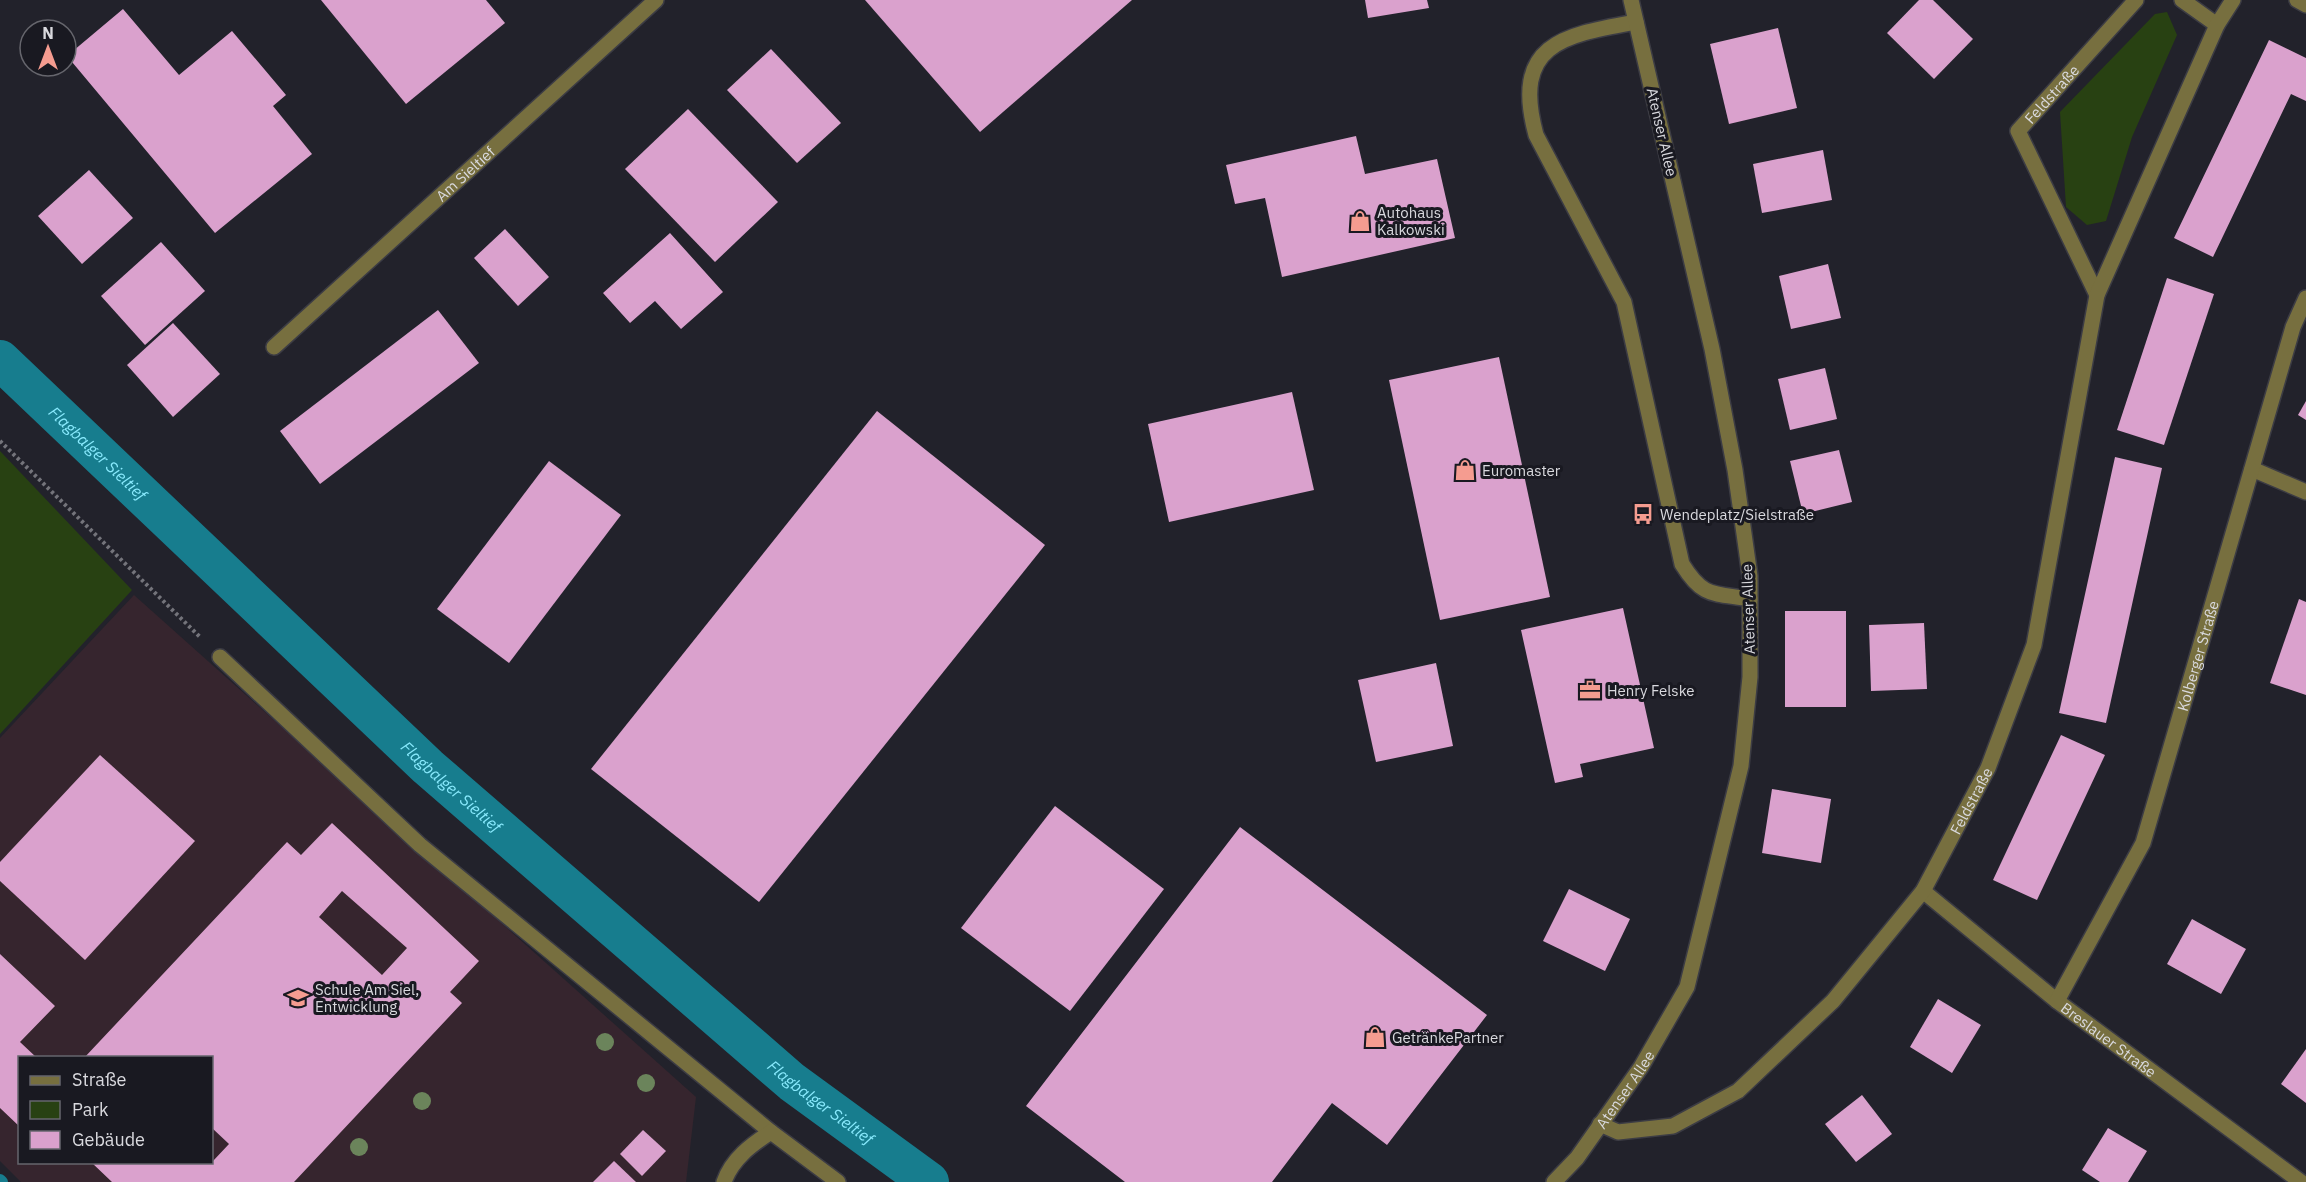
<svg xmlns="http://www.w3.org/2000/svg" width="2306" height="1182" font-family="'IBM Plex Sans',sans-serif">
  <rect width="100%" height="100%" fill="#22222b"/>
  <path fill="#36252e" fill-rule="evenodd" d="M 134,595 L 696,1097 L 686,1182 L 21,1182 L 0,1161 L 0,738 ZM 20,1058 L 212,1058 L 212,1162 L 20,1162 Z"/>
  <g fill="#284112">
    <path d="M 2167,12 L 2177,35 L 2132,137 L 2106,221 L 2087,225 L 2066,207 L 2060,112 L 2155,14 Z"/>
    <path d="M 0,451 L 132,590 L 0,734 Z"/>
  </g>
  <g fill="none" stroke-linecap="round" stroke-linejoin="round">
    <path stroke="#177d8e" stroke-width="12" d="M 0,1180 L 2,1182"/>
    <path stroke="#177d8e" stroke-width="40" id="s1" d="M 0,360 L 428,767 L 792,1082 L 929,1182"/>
  </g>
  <g fill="#daa1cd" fill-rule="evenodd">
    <path d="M 321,0 L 486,0 L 505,23 L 406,104 Z"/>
    <path d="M 865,0 L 1132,0 L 980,132 Z"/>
    <path d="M 1365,0 L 1427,0 L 1429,8 L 1368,18 Z"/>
    <path d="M 1919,0 L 1933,0 L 1973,39 L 1934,79 L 1887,33 Z"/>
    <path d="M 123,9 L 179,75 L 232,31 L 286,95 L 273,106 L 312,154 L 215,233 L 67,56 Z"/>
    <path d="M 1778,28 L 1797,108 L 1729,124 L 1710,44 Z"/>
    <path d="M 2269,40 L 2306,58 L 2306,101 L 2291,94 L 2213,257 L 2174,238 Z"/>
    <path d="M 771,49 L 841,123 L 797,163 L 727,90 Z"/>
    <path d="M 688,109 L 778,202 L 715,262 L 625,169 Z"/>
    <path d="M 1356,136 L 1365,174 L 1437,159 L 1455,238 L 1282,277 L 1265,198 L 1235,204 L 1226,165 Z"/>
    <path d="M 1823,150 L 1832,200 L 1762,213 L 1753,164 Z"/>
    <path d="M 89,170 L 133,218 L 82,264 L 38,216 Z"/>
    <path d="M 505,229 L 549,277 L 518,306 L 474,258 Z"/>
    <path d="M 670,233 L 723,292 L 681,329 L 655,301 L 630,323 L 603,293 Z"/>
    <path d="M 161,242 L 205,291 L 145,345 L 101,296 Z"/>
    <path d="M 1828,264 L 1841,318 L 1791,329 L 1779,276 Z"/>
    <path d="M 2167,278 L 2214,294 L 2164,445 L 2117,430 Z"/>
    <path d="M 438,310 L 479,363 L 320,484 L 280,431 Z"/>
    <path d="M 173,323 L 220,374 L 173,417 L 127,365 Z"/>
    <path d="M 1499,357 L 1550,597 L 1440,620 L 1389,380 Z"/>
    <path d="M 1825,368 L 1837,419 L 1790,430 L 1778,379 Z"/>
    <path d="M 1292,392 L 1314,490 L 1169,522 L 1148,424 Z"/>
    <path d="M 2306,401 L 2306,420 L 2298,415 Z"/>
    <path d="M 877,411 L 1045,545 L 759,902 L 591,769 Z"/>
    <path d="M 1839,450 L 1852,502 L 1803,514 L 1790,461 Z"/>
    <path d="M 2115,457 L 2162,468 L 2106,723 L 2059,713 Z"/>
    <path d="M 549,461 L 621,515 L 509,663 L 437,609 Z"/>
    <path d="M 2299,599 L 2306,602 L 2306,695 L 2270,683 Z"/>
    <path d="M 1623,608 L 1654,748 L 1580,764 L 1583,777 L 1555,783 L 1521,630 Z"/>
    <rect x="1785" y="611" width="61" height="96"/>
    <path d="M 1924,623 L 1927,689 L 1871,691 L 1869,625 Z"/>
    <path d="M 1436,663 L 1453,746 L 1376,762 L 1358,680 Z"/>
    <path d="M 2061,735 L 2105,755 L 2037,900 L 1993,880 Z"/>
    <path d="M 100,755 L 195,841 L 85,960 L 0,881 L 0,862 Z"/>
    <path d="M 1772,789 L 1831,799 L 1821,863 L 1762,853 Z"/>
    <path d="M 1055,806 L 1164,889 L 1070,1011 L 961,928 Z"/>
    <path d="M 332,823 L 479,961 L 450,992 L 462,1003 L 294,1182 L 112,1182 L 91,1162 L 212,1162 L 212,1159 L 213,1161 L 229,1144 L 212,1128 L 212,1058 L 84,1058 L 287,842 L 301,855 ZM 342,891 L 407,948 L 382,975 L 319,917 Z"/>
    <path d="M 1240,827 L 1487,1015 L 1387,1145 L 1332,1103 L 1272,1182 L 1125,1182 L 1026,1106 Z"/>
    <path d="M 1569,889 L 1630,919 L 1605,971 L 1543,941 Z"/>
    <path d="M 2192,919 L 2246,949 L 2221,994 L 2167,964 Z"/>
    <path d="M 0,954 L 55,1006 L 20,1042 L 37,1058 L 20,1058 L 20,1127 L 0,1108 Z"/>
    <path d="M 1938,999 L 1981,1025 L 1952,1073 L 1910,1047 Z"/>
    <path d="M 2306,1049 L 2306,1103 L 2281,1084 Z"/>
    <path d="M 1862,1095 L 1892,1134 L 1856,1162 L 1825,1124 Z"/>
    <path d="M 2108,1128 L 2147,1151 L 2128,1182 L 2100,1182 L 2082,1170 Z"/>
    <path d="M 643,1130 L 666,1151 L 642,1176 L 620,1154 Z"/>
    <path d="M 614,1161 L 636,1182 L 593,1182 Z"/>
  </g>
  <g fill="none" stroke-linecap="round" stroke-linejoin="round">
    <defs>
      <g id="minor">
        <path d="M 2182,0 L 2217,25"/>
        <path d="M 2297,0 L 2306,5"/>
        <path d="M 1636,22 C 1564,35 1511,43 1536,135 L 1624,302 L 1682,564 C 1703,598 1713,593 1750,599"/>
        <path id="s2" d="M 2097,295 L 2018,131 L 2136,0"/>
        <path id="s3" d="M 274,347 L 656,0"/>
        <path d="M 2252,469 L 2306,492"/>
        <path d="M 220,657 L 420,845 L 771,1132"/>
        <path id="s4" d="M 1923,891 L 2057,1001 L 2301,1182"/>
        <path id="s5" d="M 2057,1001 L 2143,843 L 2293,327 L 2306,298"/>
        <path id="s6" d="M 1600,1124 L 1618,1132 L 1673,1126 L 1738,1091 L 1833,1001 L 1923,891 L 1988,768 L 2034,645 L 2097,295 L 2217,25 L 2233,0"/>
        <path d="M 724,1182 C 732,1159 751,1145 771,1132 L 838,1182"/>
        <path id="s7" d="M 1554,1182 L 1577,1158 L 1641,1067 L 1687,987 L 1741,766 L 1750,677 L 1750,576 L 1735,470 L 1712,349 L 1631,0"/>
      </g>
    </defs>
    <use href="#minor" stroke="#3c3c44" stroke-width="18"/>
    <path stroke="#74747b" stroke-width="4" stroke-dasharray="3 3" stroke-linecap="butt" d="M 0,441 L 201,638"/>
    <use href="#minor" stroke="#776f3f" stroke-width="15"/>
  </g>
  <g fill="#6b845b">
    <circle cx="605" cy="1042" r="9"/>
    <circle cx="646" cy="1083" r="9"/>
    <circle cx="422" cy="1101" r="9"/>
    <circle cx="359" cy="1147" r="9"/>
  </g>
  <defs>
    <symbol id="shop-bare" viewBox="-9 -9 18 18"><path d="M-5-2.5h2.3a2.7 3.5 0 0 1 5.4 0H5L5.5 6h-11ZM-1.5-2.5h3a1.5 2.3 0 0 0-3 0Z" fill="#f59c90" stroke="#191921" stroke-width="2.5" paint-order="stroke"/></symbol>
    <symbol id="bus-bare" viewBox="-9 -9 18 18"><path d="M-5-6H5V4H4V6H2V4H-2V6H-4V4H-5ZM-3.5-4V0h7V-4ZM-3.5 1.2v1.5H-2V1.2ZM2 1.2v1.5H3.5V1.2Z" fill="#f59c90" stroke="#191921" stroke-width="2.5" paint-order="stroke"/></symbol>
    <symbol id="office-bare" viewBox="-9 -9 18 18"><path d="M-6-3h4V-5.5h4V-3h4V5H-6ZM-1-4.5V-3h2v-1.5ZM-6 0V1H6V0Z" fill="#f59c90" stroke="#191921" stroke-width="2.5" paint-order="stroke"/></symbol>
    <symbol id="school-bare" viewBox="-9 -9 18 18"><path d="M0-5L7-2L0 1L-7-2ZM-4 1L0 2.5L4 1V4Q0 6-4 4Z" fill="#f59c90" stroke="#191921" stroke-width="2.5" paint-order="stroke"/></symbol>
  </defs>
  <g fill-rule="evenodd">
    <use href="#shop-bare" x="1345" y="206" width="30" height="30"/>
    <use href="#shop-bare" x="1450" y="455" width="30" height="30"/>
    <use href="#bus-bare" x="1628" y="499" width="30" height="30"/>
    <use href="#office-bare" x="1575" y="675" width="30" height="30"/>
    <use href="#school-bare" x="283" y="983" width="30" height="30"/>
    <use href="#shop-bare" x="1360" y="1022" width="30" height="30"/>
  </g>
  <g text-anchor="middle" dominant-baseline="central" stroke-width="6" stroke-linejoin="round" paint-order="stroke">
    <g font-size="15" fill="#d9d9de" stroke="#191921">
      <text stroke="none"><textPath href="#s2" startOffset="232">Feldstraße</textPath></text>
      <text transform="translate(1662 132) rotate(77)">Atenser Allee</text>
      <text stroke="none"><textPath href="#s3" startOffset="258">Am Sieltief</textPath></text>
      <text transform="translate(1748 609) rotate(-92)">Atenser Allee</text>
      <text stroke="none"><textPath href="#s5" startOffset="375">Kolberger Straße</textPath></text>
      <text stroke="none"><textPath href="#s6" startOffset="524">Feldstraße</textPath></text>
      <text stroke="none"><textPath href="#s4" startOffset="238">Breslauer Straße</textPath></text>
      <text stroke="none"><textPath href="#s7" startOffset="117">Atenser Allee</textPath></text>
    </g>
    <g font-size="15" fill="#d9d9de" stroke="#191921" text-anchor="start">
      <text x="1377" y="212">Autohaus<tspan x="1377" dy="17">Kalkowski</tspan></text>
      <text x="1482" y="470">Euromaster</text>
      <text x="1660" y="514">Wendeplatz/Sielstraße</text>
      <text x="1607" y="690">Henry Felske</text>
      <text x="315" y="989">Schule Am Siel,<tspan x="315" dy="17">Entwicklung</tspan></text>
      <text x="1392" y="1037">GetränkePartner</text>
    </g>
    <g font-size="16" font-style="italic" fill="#89eafd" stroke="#191921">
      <text stroke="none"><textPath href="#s1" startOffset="135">Flagbalger Sieltief</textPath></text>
      <text stroke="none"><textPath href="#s1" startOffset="621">Flagbalger Sieltief</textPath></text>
      <text stroke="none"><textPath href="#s1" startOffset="1107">Flagbalger Sieltief</textPath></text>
    </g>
  </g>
  <rect x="18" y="1056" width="195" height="108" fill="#191921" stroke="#66666d" stroke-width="1.5"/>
  <rect x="30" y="1076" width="30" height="9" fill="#776f3f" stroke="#66666d" stroke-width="1.5"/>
  <text x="72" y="1086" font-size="18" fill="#d9d9de">Straße</text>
  <rect x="30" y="1101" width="30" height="18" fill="#284112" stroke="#66666d" stroke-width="1.5"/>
  <text x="72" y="1116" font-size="18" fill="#d9d9de">Park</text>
  <rect x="30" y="1131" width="30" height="18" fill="#daa1cd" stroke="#66666d" stroke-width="1.5"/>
  <text x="72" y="1146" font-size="18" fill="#d9d9de">Gebäude</text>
  <g transform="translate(48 48)"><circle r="28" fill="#191921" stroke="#66666d" stroke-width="1.5"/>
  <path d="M0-4.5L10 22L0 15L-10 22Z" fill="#f59c90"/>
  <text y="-9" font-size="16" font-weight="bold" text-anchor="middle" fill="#d9d9de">N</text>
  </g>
</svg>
